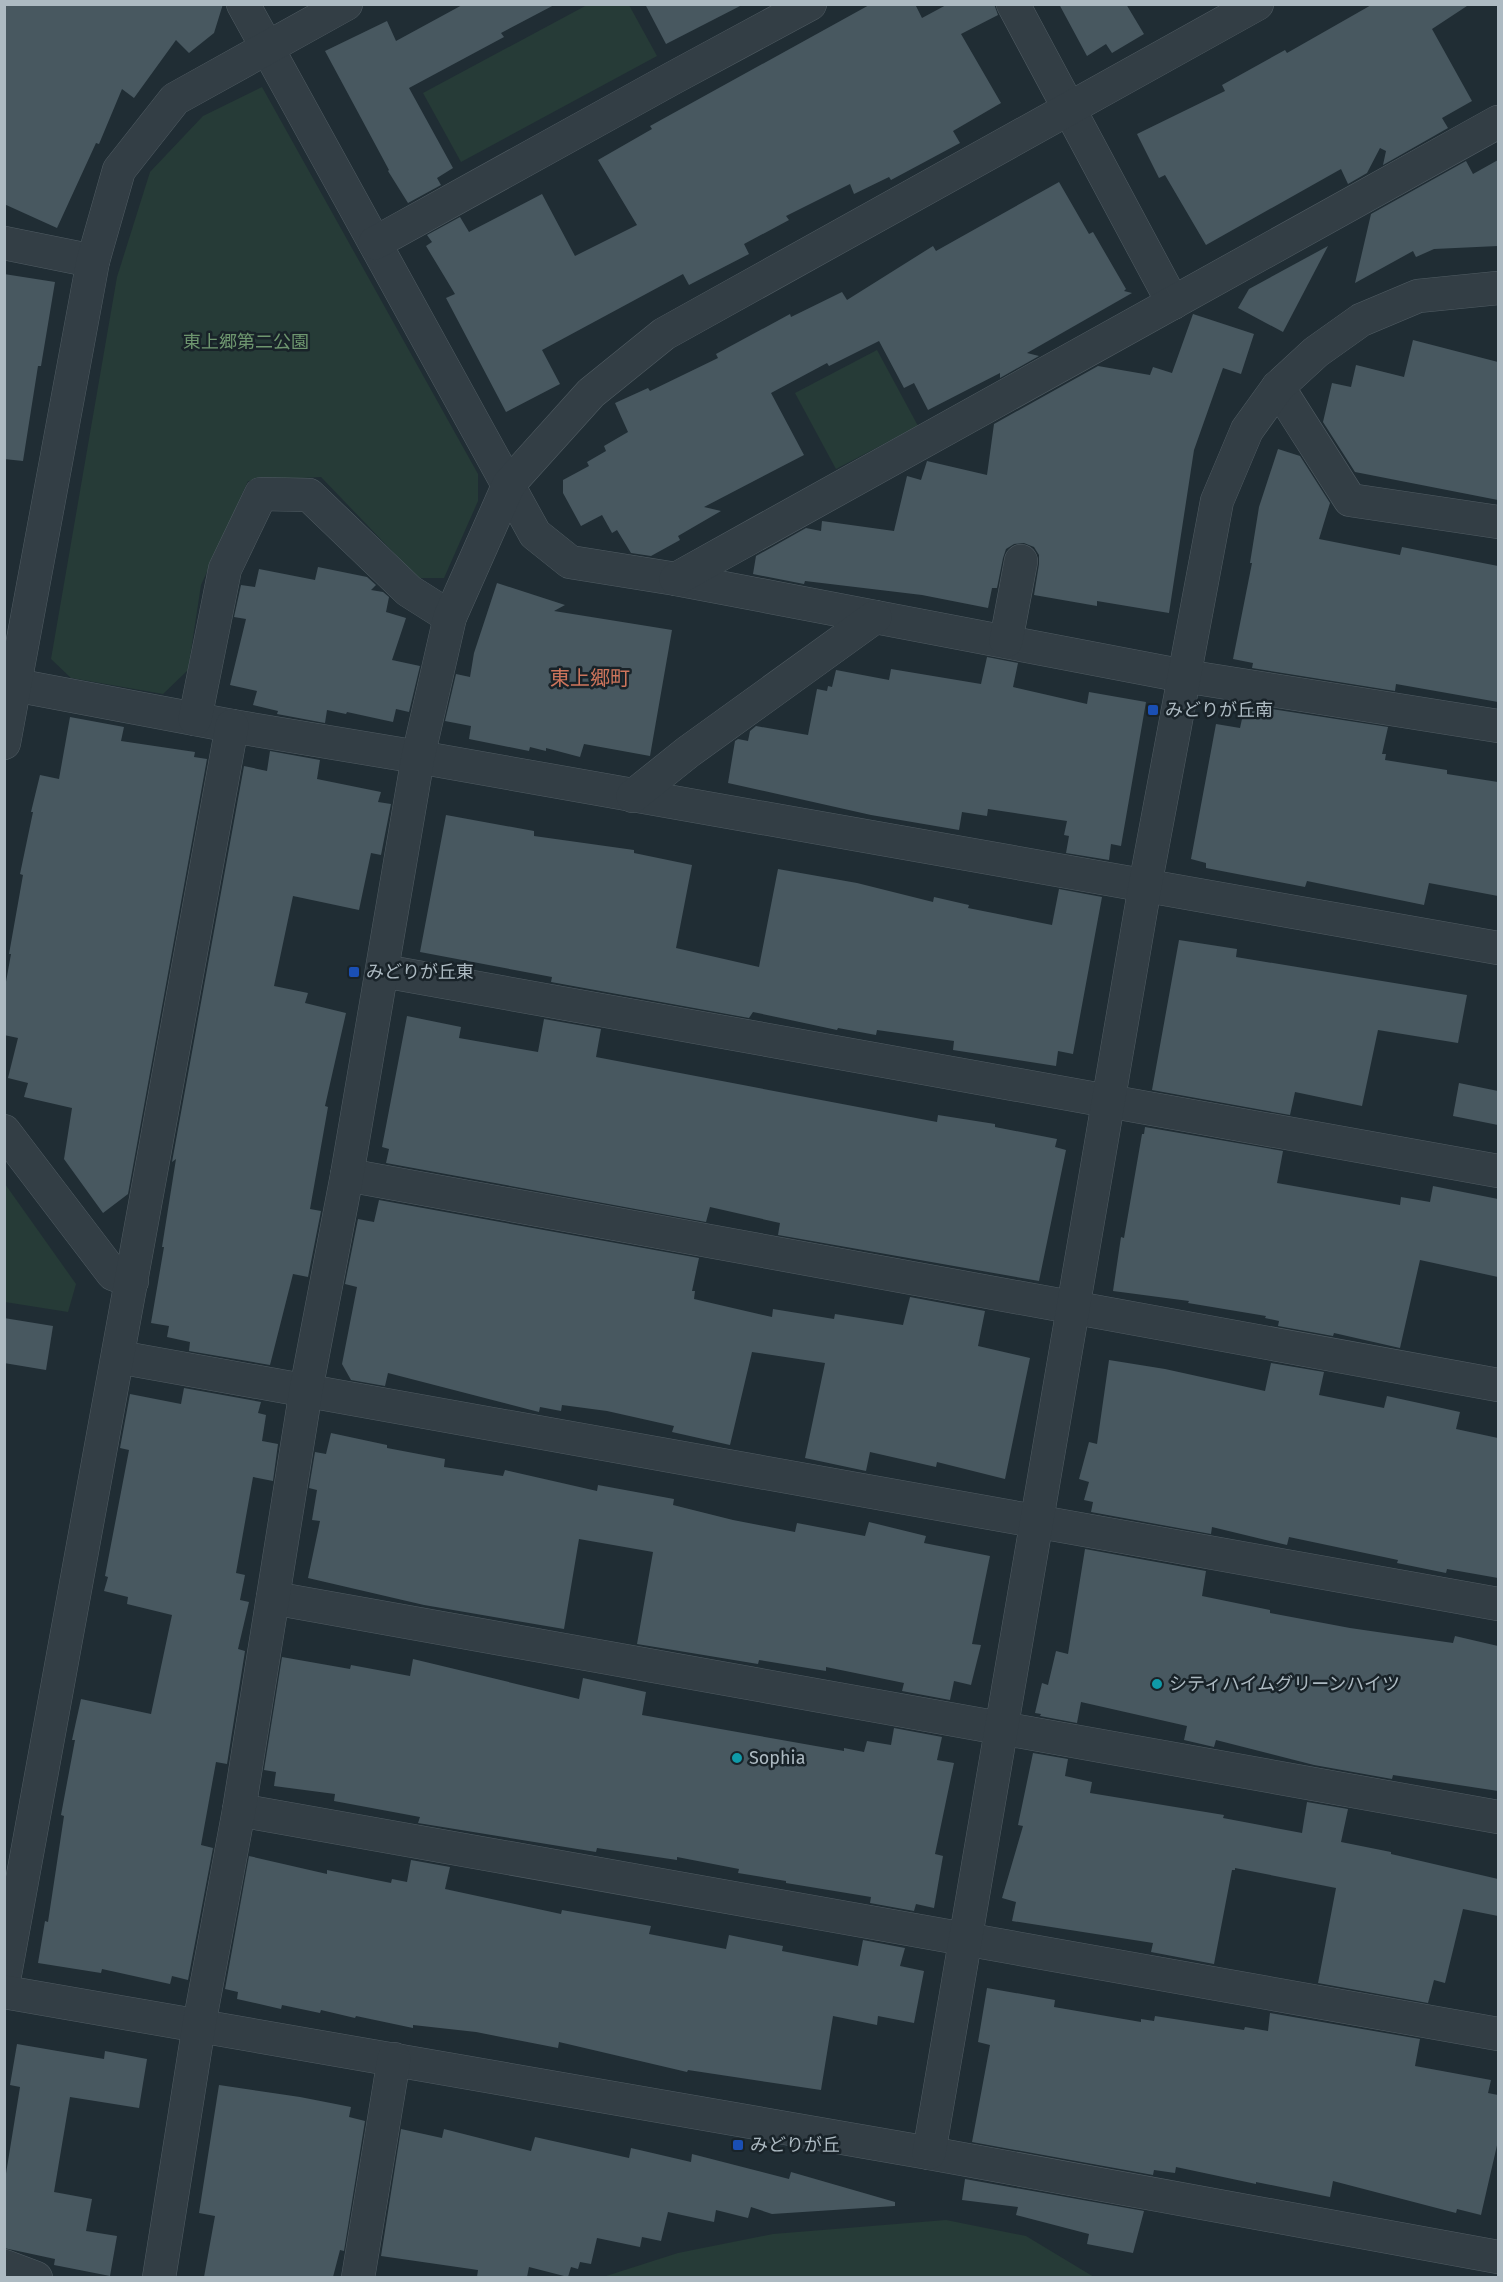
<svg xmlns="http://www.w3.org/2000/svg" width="1503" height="2282" font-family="'Fira Sans','Noto Sans JP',sans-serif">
  <rect width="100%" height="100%" fill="#202d34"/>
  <g fill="#263b37">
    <path d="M 587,5 L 629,5 L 657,56 L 461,162 L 423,93 Z"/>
    <path d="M 262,87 L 478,474 L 478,501 L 444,578 L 418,578 L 321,477 L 248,481 L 201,585 L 188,670 L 163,694 L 71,678 L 51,659 L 117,277 L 150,172 L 203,116 Z"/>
    <path d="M 877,350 L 918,426 L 836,469 L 795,393 Z"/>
    <path d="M 5,1184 L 76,1284 L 68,1312 L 5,1302 Z"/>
    <path d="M 946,2220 L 1026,2236 L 1094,2277 L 603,2277 L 678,2253 L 773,2234 Z"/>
  </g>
  <g fill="#485860">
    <path d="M 4,4 L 223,4 L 214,33 L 189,53 L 176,40 L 134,98 L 122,89 L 99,144 L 96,143 L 57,228 L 4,204 Z"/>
    <path d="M 464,4 L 556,4 L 501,33 L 504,37 L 409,88 L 453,168 L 437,178 L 441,185 L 408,203 L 388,171 L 389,170 L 325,51 L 387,21 L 396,41 Z"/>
    <path d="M 645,4 L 744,4 L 666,44 Z"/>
    <path d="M 871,4 L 915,4 L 922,18 L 948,4 L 994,4 L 998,15 L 961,34 L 1001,103 L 953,131 L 960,143 L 891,180 L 889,177 L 854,194 L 850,184 L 786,216 L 789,220 L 744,244 L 749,254 L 689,285 L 683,274 L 542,350 L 560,384 L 506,412 L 446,298 L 455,294 L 426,246 L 432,242 L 427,235 L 460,217 L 469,232 L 542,194 L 575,256 L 637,225 L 598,160 L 652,129 L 650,126 Z"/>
    <path d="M 1059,4 L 1126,4 L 1144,34 L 1112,53 L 1106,44 L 1087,56 Z"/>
    <path d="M 1373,4 L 1470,4 L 1432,29 L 1472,101 L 1442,118 L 1448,128 L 1383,165 L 1386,151 L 1380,148 L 1367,173 L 1348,184 L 1341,169 L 1206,245 L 1165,175 L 1159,178 L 1137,134 L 1225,91 L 1222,85 L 1285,50 L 1287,53 Z"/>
    <path d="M 1498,160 L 1498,246 L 1434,249 L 1416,257 L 1413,251 L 1355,283 L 1371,214 L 1466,161 L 1473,174 Z"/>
    <path d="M 1059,182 L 1089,234 L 1093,232 L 1126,289 L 1124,291 L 1132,293 L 1027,353 L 1039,356 L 1000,378 L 1000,373 L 928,410 L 914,383 L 904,388 L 879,341 L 829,366 L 827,363 L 771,393 L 804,455 L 704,507 L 721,511 L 678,536 L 680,540 L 651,556 L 631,553 L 617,530 L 612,533 L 602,515 L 581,526 L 563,493 L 563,480 L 589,466 L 587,462 L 606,451 L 604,446 L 628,432 L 615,403 L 648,388 L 650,391 L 718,358 L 716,354 L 790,314 L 791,317 L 842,292 L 847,300 L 933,246 L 936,251 Z"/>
    <path d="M 1328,246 L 1283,332 L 1238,308 L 1249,289 Z"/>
    <path d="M 4,274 L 55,282 L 41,366 L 38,366 L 23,461 L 4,459 Z"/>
    <path d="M 1193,314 L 1254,334 L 1241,374 L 1223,368 L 1194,450 L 1169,613 L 1097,601 L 1097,606 L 1034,595 L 1039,564 L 1039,555 L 1034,547 L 1024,543 L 1014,544 L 1006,549 L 1003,558 L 997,588 L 992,588 L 988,608 L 922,595 L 805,581 L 804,584 L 753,574 L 756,556 L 806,528 L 821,531 L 822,521 L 894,531 L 907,476 L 921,480 L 927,461 L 987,475 L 994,424 L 1098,366 L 1150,375 L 1153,367 L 1172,373 Z"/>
    <path d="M 1413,340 L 1498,362 L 1498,500 L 1355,472 L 1323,422 L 1332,383 L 1351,387 L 1356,365 L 1404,377 Z"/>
    <path d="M 1278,449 L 1300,456 L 1330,503 L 1319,539 L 1400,555 L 1402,547 L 1498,566 L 1498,702 L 1396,684 L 1395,691 L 1252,668 L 1253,663 L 1233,659 L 1252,563 L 1250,563 L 1259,507 Z"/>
    <path d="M 318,567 L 367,577 L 376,585 L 371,590 L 383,592 L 389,597 L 386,612 L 406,618 L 392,660 L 420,666 L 409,712 L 396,709 L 393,722 L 347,712 L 346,714 L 327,710 L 325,723 L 277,714 L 278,711 L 253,705 L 257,691 L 230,685 L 246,619 L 234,617 L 241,585 L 255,587 L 259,569 L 315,580 Z"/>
    <path d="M 497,583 L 565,605 L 554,611 L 672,630 L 650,756 L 584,744 L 580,757 L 546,748 L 546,751 L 530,747 L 529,751 L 469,739 L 471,726 L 445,721 L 456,674 L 470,677 L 474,653 Z"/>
    <path d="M 987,657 L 1018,663 L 1013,687 L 1087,704 L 1089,692 L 1146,702 L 1121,846 L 1111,844 L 1109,860 L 1066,853 L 1069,836 L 1064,835 L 1067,821 L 988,809 L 987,816 L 962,812 L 959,830 L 871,815 L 728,783 L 735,741 L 738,739 L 748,741 L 750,731 L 756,726 L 808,735 L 817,689 L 827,691 L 828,686 L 832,687 L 836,670 L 889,680 L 891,669 L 981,684 Z"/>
    <path d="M 1245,705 L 1388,727 L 1382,754 L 1386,754 L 1385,760 L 1447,770 L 1447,774 L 1498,782 L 1498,896 L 1429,883 L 1424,905 L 1307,881 L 1305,887 L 1206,868 L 1206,863 L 1191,859 L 1216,724 L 1240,728 Z"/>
    <path d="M 70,717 L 124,727 L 121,741 L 195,752 L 194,757 L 207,759 L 128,1194 L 103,1213 L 64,1159 L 72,1108 L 24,1097 L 28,1083 L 8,1078 L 18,1038 L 4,1035 L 4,993 L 11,954 L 9,954 L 23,875 L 20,874 L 33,812 L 31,812 L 40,775 L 59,779 Z"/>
    <path d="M 270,751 L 320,760 L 317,779 L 381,792 L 378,802 L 391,804 L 381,855 L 371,853 L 359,910 L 293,896 L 274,986 L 308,993 L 305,1003 L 346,1013 L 325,1106 L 328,1107 L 310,1209 L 321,1211 L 308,1277 L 293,1274 L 270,1365 L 189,1351 L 190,1342 L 167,1337 L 169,1326 L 151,1323 L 164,1247 L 162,1247 L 176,1159 L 172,1162 L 244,766 L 267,771 Z"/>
    <path d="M 446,815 L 534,831 L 534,836 L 634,850 L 634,853 L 692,865 L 676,948 L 759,967 L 778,869 L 857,883 L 933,902 L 934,897 L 969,905 L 968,908 L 1052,925 L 1059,889 L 1102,897 L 1073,1054 L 1058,1051 L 1056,1066 L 953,1050 L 954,1041 L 877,1030 L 876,1035 L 838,1028 L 837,1030 L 753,1012 L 749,1018 L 551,982 L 552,977 L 420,952 Z"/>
    <path d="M 1179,940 L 1237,949 L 1236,957 L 1467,995 L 1458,1043 L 1378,1030 L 1362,1106 L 1295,1092 L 1290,1115 L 1152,1090 Z"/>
    <path d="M 407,1016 L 461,1027 L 459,1038 L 538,1052 L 544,1019 L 601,1029 L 596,1057 L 937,1122 L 938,1115 L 995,1124 L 995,1127 L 1057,1139 L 1055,1147 L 1066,1150 L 1039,1281 L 778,1235 L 780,1223 L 710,1207 L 706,1222 L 386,1163 L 389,1149 L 382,1147 Z"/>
    <path d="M 1459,1083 L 1498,1091 L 1498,1125 L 1453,1116 Z"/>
    <path d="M 1145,1127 L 1283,1151 L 1277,1183 L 1400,1205 L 1401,1197 L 1430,1202 L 1433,1186 L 1498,1199 L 1498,1277 L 1420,1260 L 1400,1348 L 1334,1333 L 1333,1336 L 1278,1326 L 1279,1321 L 1265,1318 L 1266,1316 L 1188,1303 L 1189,1301 L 1113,1291 L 1121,1237 L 1124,1238 L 1142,1134 L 1144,1134 Z"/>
    <path d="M 379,1200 L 699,1258 L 692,1291 L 695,1291 L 694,1299 L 772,1317 L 773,1309 L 834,1319 L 835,1314 L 903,1325 L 910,1297 L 985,1311 L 978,1346 L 1030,1358 L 1005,1479 L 937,1462 L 936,1467 L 870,1452 L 866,1471 L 805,1458 L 825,1363 L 752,1352 L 730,1445 L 672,1432 L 674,1426 L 607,1411 L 562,1405 L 561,1411 L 540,1407 L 539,1412 L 388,1373 L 385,1386 L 351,1380 L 342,1364 L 357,1287 L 345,1284 L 358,1219 L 374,1222 Z"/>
    <path d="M 4,1318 L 53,1326 L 46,1370 L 4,1363 Z"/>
    <path d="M 1109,1360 L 1165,1369 L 1265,1391 L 1271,1363 L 1324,1372 L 1319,1395 L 1384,1408 L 1387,1396 L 1460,1412 L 1456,1429 L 1498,1438 L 1498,1578 L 1447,1569 L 1446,1573 L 1397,1563 L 1398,1560 L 1289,1537 L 1287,1545 L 1212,1527 L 1211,1534 L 1091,1512 L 1093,1502 L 1084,1500 L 1089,1482 L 1079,1479 L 1089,1442 L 1097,1444 Z"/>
    <path d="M 184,1388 L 261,1402 L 258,1413 L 266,1415 L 262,1441 L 278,1444 L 273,1481 L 253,1477 L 236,1573 L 245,1575 L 240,1600 L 249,1602 L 238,1649 L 245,1651 L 227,1764 L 216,1762 L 201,1845 L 213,1848 L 188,1980 L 172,1976 L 170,1984 L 102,1969 L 101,1973 L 38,1963 L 45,1921 L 48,1922 L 64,1816 L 61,1815 L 75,1740 L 72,1740 L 81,1699 L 151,1714 L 172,1615 L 127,1604 L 128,1597 L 104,1591 L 108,1577 L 105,1576 L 129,1450 L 120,1448 L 130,1394 L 181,1404 Z"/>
    <path d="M 331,1433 L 387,1445 L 387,1448 L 445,1459 L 444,1467 L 503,1476 L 505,1470 L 597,1491 L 598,1485 L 674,1499 L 673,1505 L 733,1520 L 795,1532 L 797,1523 L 865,1536 L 869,1522 L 926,1536 L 924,1543 L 990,1556 L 972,1644 L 981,1645 L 971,1685 L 954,1681 L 950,1700 L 902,1691 L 904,1683 L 826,1667 L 826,1671 L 759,1660 L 758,1664 L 637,1644 L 653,1552 L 579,1539 L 564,1629 L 424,1605 L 308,1578 L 320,1521 L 312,1520 L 317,1490 L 309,1488 L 315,1452 L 326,1454 Z"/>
    <path d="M 1085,1549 L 1206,1571 L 1202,1596 L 1270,1610 L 1270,1613 L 1350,1628 L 1453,1643 L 1455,1636 L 1498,1646 L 1498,1791 L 1393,1775 L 1392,1779 L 1314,1765 L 1216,1740 L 1214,1747 L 1184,1740 L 1187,1726 L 1081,1702 L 1077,1723 L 1040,1716 L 1041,1714 L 1035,1713 L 1042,1683 L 1048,1685 L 1056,1651 L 1068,1654 Z"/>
    <path d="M 282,1657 L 350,1669 L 351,1665 L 410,1676 L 413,1659 L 579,1699 L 583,1678 L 646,1692 L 642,1715 L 844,1751 L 844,1748 L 864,1752 L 867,1741 L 891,1745 L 894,1728 L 942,1737 L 937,1760 L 954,1763 L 935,1854 L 943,1856 L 934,1908 L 916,1904 L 914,1911 L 870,1903 L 871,1897 L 786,1883 L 786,1881 L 738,1873 L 739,1869 L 677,1857 L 677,1860 L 597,1848 L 596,1852 L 418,1823 L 420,1817 L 334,1801 L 335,1794 L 274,1786 L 276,1772 L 264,1770 Z"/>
    <path d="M 1033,1753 L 1068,1759 L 1065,1776 L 1092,1782 L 1090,1793 L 1224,1815 L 1223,1818 L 1302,1833 L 1307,1802 L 1348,1809 L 1341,1842 L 1391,1852 L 1391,1854 L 1498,1879 L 1498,1916 L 1463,1909 L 1445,1983 L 1434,1980 L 1428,2003 L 1318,1983 L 1336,1888 L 1235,1868 L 1235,1870 L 1232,1870 L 1214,1964 L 1151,1952 L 1153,1943 L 1012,1921 L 1016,1902 L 1002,1898 L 1023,1826 L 1018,1825 Z"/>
    <path d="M 249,1856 L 327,1874 L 327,1870 L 391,1883 L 392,1879 L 407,1882 L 411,1860 L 450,1867 L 445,1889 L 561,1914 L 562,1910 L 651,1926 L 649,1934 L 726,1949 L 729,1935 L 783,1946 L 782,1951 L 858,1966 L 863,1940 L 905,1948 L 900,1966 L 924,1971 L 914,2023 L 878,2016 L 877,2025 L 833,2016 L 821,2090 L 688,2070 L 687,2072 L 559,2042 L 558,2048 L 476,2032 L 413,2025 L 413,2028 L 356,2016 L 355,2018 L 321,2010 L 320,2013 L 282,2005 L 281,2009 L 237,1999 L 238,1992 L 225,1989 Z"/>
    <path d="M 987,1988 L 1055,2000 L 1054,2007 L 1141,2022 L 1141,2019 L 1154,2021 L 1155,2016 L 1244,2030 L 1245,2027 L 1268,2031 L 1270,2013 L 1420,2039 L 1415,2066 L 1491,2080 L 1488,2093 L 1498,2095 L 1498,2141 L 1481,2215 L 1457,2209 L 1456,2213 L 1333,2181 L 1330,2197 L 1256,2182 L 1256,2184 L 1176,2167 L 1175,2173 L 1154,2170 L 1153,2175 L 972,2142 L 990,2045 L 978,2042 Z"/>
    <path d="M 17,2044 L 104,2059 L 105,2051 L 147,2059 L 139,2108 L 70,2097 L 54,2192 L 92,2199 L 86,2231 L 117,2236 L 110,2276 L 54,2265 L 55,2259 L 4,2248 L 4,2186 L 20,2087 L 10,2085 Z"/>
    <path d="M 219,2085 L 300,2097 L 351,2107 L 349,2117 L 365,2121 L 344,2251 L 340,2250 L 333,2277 L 204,2277 L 215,2216 L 199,2213 Z"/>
    <path d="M 401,2129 L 442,2138 L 444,2129 L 531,2151 L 535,2137 L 629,2158 L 631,2148 L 691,2162 L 692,2154 L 789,2179 L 791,2172 L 895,2202 L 895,2206 L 772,2214 L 751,2207 L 748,2218 L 716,2210 L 714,2222 L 668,2212 L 661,2241 L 642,2237 L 640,2247 L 597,2238 L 591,2264 L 580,2262 L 578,2269 L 571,2267 L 568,2277 L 529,2267 L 527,2277 L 477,2277 L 478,2270 L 381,2256 Z"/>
    <path d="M 965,2179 L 1144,2211 L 1133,2253 L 1087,2244 L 1089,2234 L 1016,2215 L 1018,2207 L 962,2200 Z"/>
  </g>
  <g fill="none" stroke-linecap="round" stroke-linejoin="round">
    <defs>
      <g id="minor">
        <path d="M 243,4 L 535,534 L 570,562 L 676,579 L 1184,676 L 1498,726"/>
        <path d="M 1013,4 L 1173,303"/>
        <path d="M 4,243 L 93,261"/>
        <path d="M 375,243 L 673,78 L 810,4"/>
        <path d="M 1278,387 L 1350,500 L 1498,522"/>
        <path d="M 676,579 L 1498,122"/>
        <path d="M 1006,641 L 1021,561"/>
        <path d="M 4,683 L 232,726 L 418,757 L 1498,948"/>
        <path d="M 195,719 L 225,569 L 261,494 L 309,495 L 409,591 L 450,617"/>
        <path d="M 4,743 L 93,261 L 119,170 L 175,99 L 346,4"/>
        <path d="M 633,796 L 688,752 L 875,617"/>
        <path d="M 383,971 L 1498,1171"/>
        <path d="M 4,1131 L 113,1274 L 132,1281"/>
        <path d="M 347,1175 L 1498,1385"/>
        <path d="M 118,1357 L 1498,1604"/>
        <path d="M 273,1598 L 1498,1817"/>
        <path d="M 239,1810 L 1498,2034"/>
        <path d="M 4,1980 L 232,726"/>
        <path d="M 4,1992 L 929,2153 L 1498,2257"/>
        <path d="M 929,2153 L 1145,886 L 1217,501 L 1247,430 L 1278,387 L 1316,352 L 1361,320 L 1418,296 L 1498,288"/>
        <path d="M 4,2266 L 36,2278"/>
        <path d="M 159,2278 L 199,2025 L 239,1810 L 306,1390 L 347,1175 L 418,757 L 450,617 L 509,484 L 591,393 L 664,334 L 1257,4"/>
        <path d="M 358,2278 L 394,2059"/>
      </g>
    </defs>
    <use href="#minor" stroke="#505c63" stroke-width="34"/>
    <use href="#minor" stroke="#333e45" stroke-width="33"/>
  </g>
  <g fill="#1a4fb4" stroke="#192329" stroke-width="2">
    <rect x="1147" y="704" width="12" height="12" rx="3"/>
    <rect x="348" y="966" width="12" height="12" rx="3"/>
    <rect x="732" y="2139" width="12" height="12" rx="3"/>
  </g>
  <g fill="#0f9aa8" stroke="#192329" stroke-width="2">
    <circle cx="1157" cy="1684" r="6"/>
    <circle cx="737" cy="1758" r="6"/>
  </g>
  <g text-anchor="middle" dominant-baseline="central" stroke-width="5" stroke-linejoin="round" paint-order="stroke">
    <g font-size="18" fill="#6e966f" stroke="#192329">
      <text x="246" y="342">東上郷第二公園</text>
    </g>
    <g font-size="18" fill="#adbac2" stroke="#192329" text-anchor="start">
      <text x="1165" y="710">みどりが丘南</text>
      <text x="366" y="972">みどりが丘東</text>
      <text x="1169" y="1684">シティハイムグリーンハイツ</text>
      <text x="749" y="1758">Sophia</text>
      <text x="750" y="2145">みどりが丘</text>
    </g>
    <g font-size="20" fill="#ce755c" stroke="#192329">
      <text x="590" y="678">東上郷町</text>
    </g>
  </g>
  <rect width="1503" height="2282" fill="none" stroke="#adbac2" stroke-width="12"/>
</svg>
